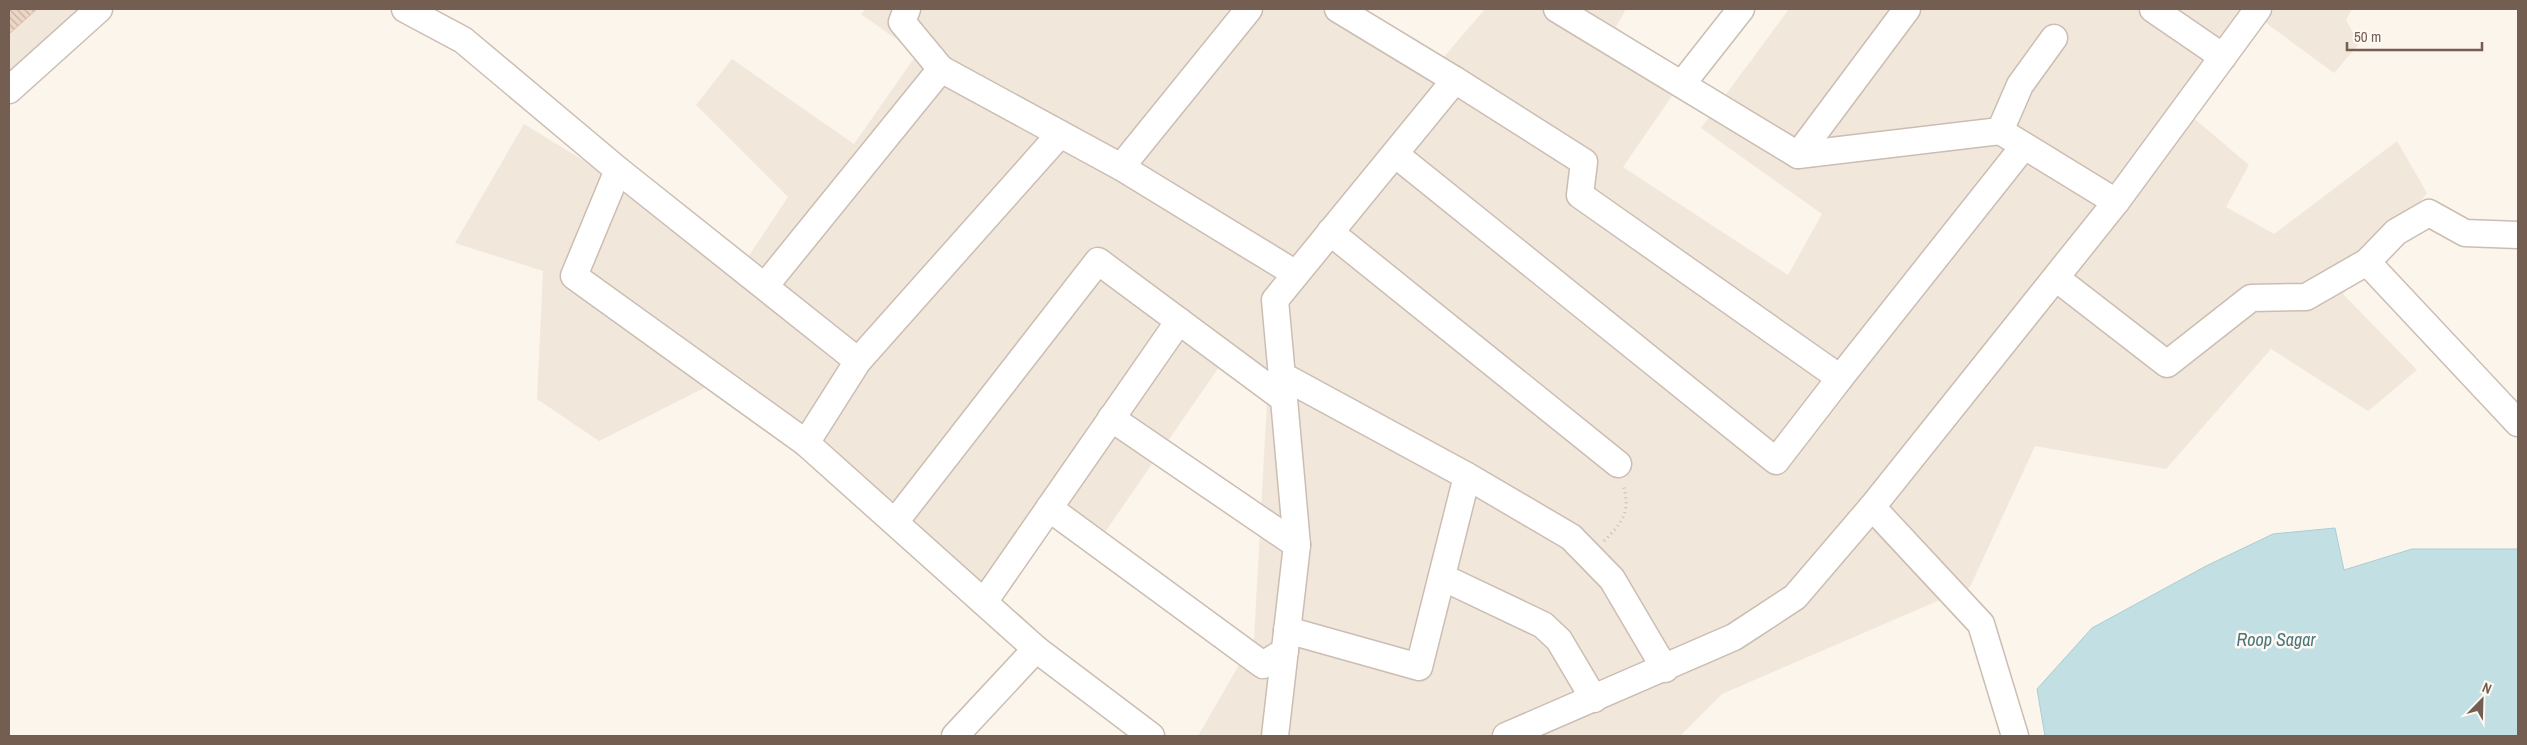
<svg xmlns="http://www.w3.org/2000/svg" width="2527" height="745" font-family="'Archivo Narrow',sans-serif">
  <defs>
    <pattern id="building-back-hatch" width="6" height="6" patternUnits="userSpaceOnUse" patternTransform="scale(1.25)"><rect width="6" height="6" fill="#eed6c7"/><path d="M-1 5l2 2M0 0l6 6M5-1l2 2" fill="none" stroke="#c5b1a4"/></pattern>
  </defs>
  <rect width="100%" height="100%" fill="#fbf5ec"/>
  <g fill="#f2e7db">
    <path d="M 9,9 L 84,9 L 9,81 Z"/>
    <path d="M 866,9 L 1350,9 L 1436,66 L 1485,9 L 1626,9 L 1616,27 L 1685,77 L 1623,167 L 1788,275 L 1822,214 L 1701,128 L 1789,9 L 2352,9 L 2346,20 L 2359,44 L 2334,73 L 2258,17 L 2191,116 L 2249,165 L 2226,207 L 2274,234 L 2397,141 L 2427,193 L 2343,294 L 2417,370 L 2368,411 L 2271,349 L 2166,469 L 2035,446 L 1970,587 L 1722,694 L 1680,736 L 1198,736 L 1254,639 L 1267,401 L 1219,367 L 1103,535 L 1058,515 L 997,605 L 712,384 L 599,441 L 537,399 L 543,271 L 455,243 L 524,124 L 746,260 L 788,197 L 696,105 L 732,59 L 854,144 L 917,54 L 861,14 Z"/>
  </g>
  <path fill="#c2dfe3" stroke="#a9ced4" d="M 2335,528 L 2344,570 L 2412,549 L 2518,549 L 2518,736 L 2045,736 L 2037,689 L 2092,628 L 2206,566 L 2273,534 Z"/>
  <path fill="url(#building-back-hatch)" stroke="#debca9" d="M 9,9 L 37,9 L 9,34 Z"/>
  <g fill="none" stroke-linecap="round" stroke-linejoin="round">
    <defs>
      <g id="minor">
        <path d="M 405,9 L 463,40 L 618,170 L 574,276 L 806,443 L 1036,649"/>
        <path d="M 907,9 L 902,22 L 941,69"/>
        <path d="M 1249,9 L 1121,167 L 1296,274"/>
        <path d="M 1557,9 L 1798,155 L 2000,131 L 2116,202"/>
        <path d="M 2153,9 L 2223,57"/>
        <path d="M 1682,84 L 1741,9"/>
        <path d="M 9,90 L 99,9"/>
        <path d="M 2000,131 L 2020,85 L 2054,38"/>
        <path d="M 1395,154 L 1776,461 L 1840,378 L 1580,195 L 1584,162 L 1455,80"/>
        <path d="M 1798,155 L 1907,9"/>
        <path d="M 618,170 L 858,361 L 806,443"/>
        <path d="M 1330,232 L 1618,464"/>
        <path d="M 2367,262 L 2396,232 L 2429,213 L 2465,233 L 2518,235"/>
        <path d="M 2056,278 L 2167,364 L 2251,298 L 2306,297 L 2367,262 L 2518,423"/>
        <path d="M 765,286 L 941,69 L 1121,167"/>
        <path d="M 858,361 L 1060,134"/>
        <path d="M 1281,375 L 1467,476 L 1571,537 L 1612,579 L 1665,669"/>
        <path d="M 1840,378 L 2024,146"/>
        <path d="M 1284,399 L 1275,300 L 1455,80 L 1338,9"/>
        <path d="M 1111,418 L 1297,545"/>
        <path d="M 1872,507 L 1981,624 L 2015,736"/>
        <path d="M 1049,508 L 1263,665 L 1285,651"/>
        <path d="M 895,522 L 1098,261 L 1284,399 L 1297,545 L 1275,736"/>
        <path d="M 1442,577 L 1543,625 L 1559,640 L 1594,699"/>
        <path d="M 984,602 L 1179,321"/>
        <path d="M 1287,630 L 1419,667 L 1467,476"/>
        <path d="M 955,736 L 1036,649 L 1151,736"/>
        <path d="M 1506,736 L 1734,637 L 1795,597 L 1872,507 L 2116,202 L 2258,9"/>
      </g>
    </defs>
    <use href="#minor" stroke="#ccbdb3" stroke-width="29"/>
    <path stroke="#d3b9a9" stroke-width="3" stroke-dasharray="1 4" stroke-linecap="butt" d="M 1604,541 C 1623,522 1631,511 1623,484"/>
    <use href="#minor" stroke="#fff" stroke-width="26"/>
  </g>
  <g text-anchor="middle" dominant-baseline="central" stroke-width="5" stroke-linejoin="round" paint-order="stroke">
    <g font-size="18" font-style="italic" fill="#49767e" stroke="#fef9f2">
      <text x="2276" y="639">Roop Sagar</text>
    </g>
  </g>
  <rect width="2527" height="745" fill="none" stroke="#745d51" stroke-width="20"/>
  <g transform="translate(2482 700) rotate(23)" stroke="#fef9f2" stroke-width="4" paint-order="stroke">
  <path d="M0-4L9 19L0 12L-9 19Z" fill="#745d51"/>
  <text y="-8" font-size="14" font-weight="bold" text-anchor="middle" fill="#745d51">N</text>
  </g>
  <path d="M2347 42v8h135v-8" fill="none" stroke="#745d51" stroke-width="2.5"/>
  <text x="2354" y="42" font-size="15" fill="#745d51" stroke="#fef9f2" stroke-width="4" paint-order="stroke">50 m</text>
</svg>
